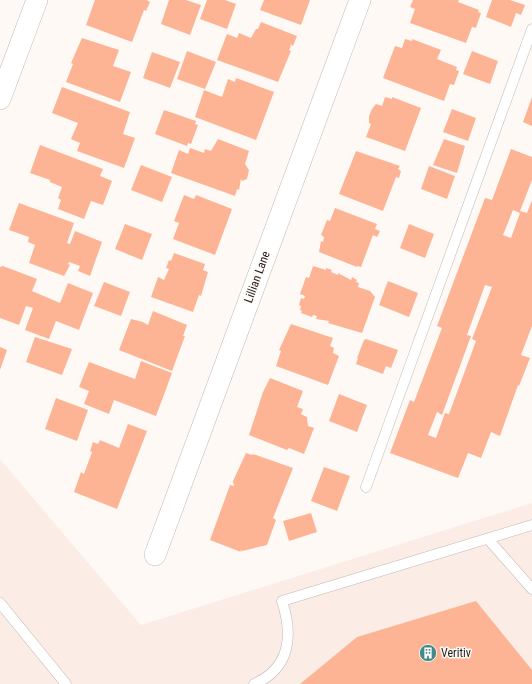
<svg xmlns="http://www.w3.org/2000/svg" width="532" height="684" font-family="'Roboto Condensed',sans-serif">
  <rect width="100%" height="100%" fill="#fff9f6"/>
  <path fill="#fbece6" d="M 0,459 L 141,625 L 532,503 L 532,684 L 0,684 Z"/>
  <g fill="#fdb494" fill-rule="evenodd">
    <path d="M 95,0 L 147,0 L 150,2 L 146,11 L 144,10 L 132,42 L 86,25 Z"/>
    <path d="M 169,0 L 186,0 L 201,5 L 190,35 L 161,24 Z"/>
    <path d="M 207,0 L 225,0 L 236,4 L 227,29 L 200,19 Z"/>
    <path d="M 264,0 L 310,0 L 301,25 L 260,10 Z"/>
    <path d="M 413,0 L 459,0 L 458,2 L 479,10 L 478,12 L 481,13 L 476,28 L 472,27 L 466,43 L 410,23 L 415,9 L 410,7 Z"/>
    <path d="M 492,0 L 510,0 L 525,5 L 521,15 L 516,13 L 511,27 L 486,17 Z"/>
    <path d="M 261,22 L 297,36 L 293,46 L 290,44 L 291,46 L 289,50 L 291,51 L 278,82 L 217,60 L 227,34 L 237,38 L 239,33 L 251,38 L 256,29 L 258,29 Z"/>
    <path d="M 82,38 L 119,50 L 113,66 L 131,72 L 120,102 L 66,82 L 73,64 L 71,63 Z"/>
    <path d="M 405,39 L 412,41 L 412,39 L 441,50 L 437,59 L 457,67 L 456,70 L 459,71 L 454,85 L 450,84 L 444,101 L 383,78 L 395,46 L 402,48 Z"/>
    <path d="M 187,51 L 216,62 L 205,89 L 177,79 Z"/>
    <path d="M 472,51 L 498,61 L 490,84 L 463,74 Z"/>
    <path d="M 152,52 L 180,62 L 170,88 L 143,78 Z"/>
    <path d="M 236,78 L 274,92 L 256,140 L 195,117 L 204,90 L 222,97 L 228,79 L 235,82 Z"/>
    <path d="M 62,87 L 130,112 L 123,134 L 135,138 L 124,168 L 77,151 L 80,143 L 71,139 L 78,123 L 52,113 Z"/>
    <path d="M 385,97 L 392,99 L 392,97 L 421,108 L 405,151 L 366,137 L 371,124 L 369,123 L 369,116 L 372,109 L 376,104 L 382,106 Z"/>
    <path d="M 532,97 L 532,126 L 523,122 Z"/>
    <path d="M 452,109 L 476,118 L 468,141 L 443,132 Z"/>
    <path d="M 164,110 L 196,121 L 195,124 L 198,125 L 191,144 L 188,143 L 187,146 L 155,134 Z"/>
    <path d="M 218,139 L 249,151 L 245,164 L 249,170 L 247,179 L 242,181 L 241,179 L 239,190 L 237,189 L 235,196 L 171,173 L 179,150 L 188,154 L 190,148 L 204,153 L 205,149 L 211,151 Z"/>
    <path d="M 444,139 L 465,146 L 457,173 L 433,165 Z"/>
    <path d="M 40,145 L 103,169 L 100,176 L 112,181 L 103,205 L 91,201 L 84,219 L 58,209 L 61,200 L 58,198 L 62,187 L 50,182 L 50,180 L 30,173 Z"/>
    <path d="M 511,149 L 532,157 L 532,180 L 520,211 L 527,213 L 532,200 L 532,326 L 521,355 L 530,358 L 519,386 L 518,385 L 500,436 L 491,432 L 481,458 L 468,453 L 458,478 L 390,453 L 410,400 L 414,402 L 442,328 L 437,326 L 485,198 L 492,200 ZM 513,210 L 520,213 L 511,238 L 503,235 ZM 485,285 L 492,287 L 472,339 L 476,341 L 449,414 L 445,413 L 436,438 L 428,435 L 437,412 L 442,415 L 471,336 L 467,335 Z"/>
    <path d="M 356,151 L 400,166 L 398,169 L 401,171 L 399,178 L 396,177 L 383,211 L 339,194 Z"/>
    <path d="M 141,165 L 172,177 L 162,202 L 131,190 Z"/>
    <path d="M 429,166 L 455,176 L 447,199 L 421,189 Z"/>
    <path d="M 184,195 L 194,199 L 196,195 L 232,209 L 215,255 L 173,239 L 179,223 L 174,221 Z"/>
    <path d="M 19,203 L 74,223 L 67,243 L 70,244 L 75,231 L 102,242 L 90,276 L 78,271 L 80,266 L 69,262 L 68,264 L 70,265 L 64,276 L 29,263 L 35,245 L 28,242 L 29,237 L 9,230 Z"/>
    <path d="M 335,208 L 377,224 L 375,229 L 380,231 L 377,237 L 373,235 L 361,267 L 357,266 L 357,267 L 319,252 L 321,241 L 323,242 L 324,237 L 321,235 L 327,220 L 330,221 Z"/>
    <path d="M 125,224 L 152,234 L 142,260 L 115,249 Z"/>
    <path d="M 409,224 L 434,234 L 425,258 L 400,248 Z"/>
    <path d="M 174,253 L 205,264 L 203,270 L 208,272 L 201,296 L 199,295 L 193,312 L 151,297 L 158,277 L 164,280 L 169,269 L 166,268 L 169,260 L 171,261 Z"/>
    <path d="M 3,266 L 37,279 L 32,291 L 60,303 L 68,283 L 93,293 L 79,330 L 56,321 L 49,339 L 25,330 L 33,308 L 26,306 L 19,325 L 0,318 L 0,267 Z"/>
    <path d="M 313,266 L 326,270 L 326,268 L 332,270 L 331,272 L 338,275 L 338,273 L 351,280 L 352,277 L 357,280 L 356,282 L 359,283 L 358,287 L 370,291 L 375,297 L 362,333 L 328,323 L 329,321 L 316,319 L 317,316 L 313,315 L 312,317 L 301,313 L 302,311 L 300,310 L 301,306 L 299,305 L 301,298 L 304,299 L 305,296 L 300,294 L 306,277 L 309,278 Z"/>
    <path d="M 388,281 L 418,293 L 409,317 L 379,305 Z"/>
    <path d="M 104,282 L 130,292 L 121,316 L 94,306 Z"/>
    <path d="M 153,311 L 187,325 L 183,336 L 185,336 L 172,371 L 119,350 L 131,319 L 143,322 L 148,325 Z"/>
    <path d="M 291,324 L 333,338 L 330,346 L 334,348 L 333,353 L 339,356 L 328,385 L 276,366 L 281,351 L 279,350 Z"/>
    <path d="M 35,337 L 72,349 L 62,375 L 26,362 Z"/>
    <path d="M 366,339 L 398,350 L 391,368 L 386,366 L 383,374 L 356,364 L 358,358 L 357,358 L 364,340 Z"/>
    <path d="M 0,347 L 7,350 L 0,370 Z"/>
    <path d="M 141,361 L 172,373 L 156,416 L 114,400 L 109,414 L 84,404 L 89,391 L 79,387 L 89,362 L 135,379 Z"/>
    <path d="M 270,378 L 303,391 L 297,407 L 303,409 L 301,414 L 307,417 L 308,426 L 314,428 L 304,454 L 289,448 L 287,450 L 249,435 L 263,392 Z"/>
    <path d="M 339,394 L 367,405 L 357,432 L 329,421 Z"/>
    <path d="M 56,398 L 88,410 L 77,441 L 45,429 Z"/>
    <path d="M 128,424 L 147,431 L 117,509 L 74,492 L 81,472 L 84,474 L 92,452 L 90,451 L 93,442 L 98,444 L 100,440 L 119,448 Z"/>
    <path d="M 246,453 L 252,455 L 253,454 L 293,468 L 273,518 L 276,520 L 267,545 L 242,551 L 240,550 L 241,552 L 210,540 L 230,485 L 234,486 L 233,481 Z"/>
    <path d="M 324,467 L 350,476 L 337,511 L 311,501 Z"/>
    <path d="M 311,513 L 317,532 L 289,541 L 283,521 Z"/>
    <path d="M 476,601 L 532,670 L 532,684 L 300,684 L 357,637 Z"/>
  </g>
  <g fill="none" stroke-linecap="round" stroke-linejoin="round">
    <defs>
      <g id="lane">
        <path d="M 366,487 L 532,29"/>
        <path d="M 488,539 L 532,589"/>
        <path d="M 0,603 L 66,684"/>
        <path d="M 254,684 C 291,668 293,635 282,601 L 532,525"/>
      </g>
      <g id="street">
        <path d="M 0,99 L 37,0"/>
        <path d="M 155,555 L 360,0"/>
      </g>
    </defs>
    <use href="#lane" stroke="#beb8b5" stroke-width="11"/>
    <use href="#street" stroke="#beb8b5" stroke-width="22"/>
    <use href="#lane" stroke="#fff" stroke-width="10"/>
    <use href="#street" stroke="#fff" stroke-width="21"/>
  </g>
  <defs>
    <symbol id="building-disc" viewBox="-11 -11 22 22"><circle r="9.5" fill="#428a89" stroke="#fff9f6"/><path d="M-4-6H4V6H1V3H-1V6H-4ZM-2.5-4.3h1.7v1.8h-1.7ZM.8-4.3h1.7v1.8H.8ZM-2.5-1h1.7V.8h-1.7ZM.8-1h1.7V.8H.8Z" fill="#fff"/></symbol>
  </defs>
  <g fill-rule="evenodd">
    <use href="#building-disc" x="418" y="643" width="20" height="20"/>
  </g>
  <g text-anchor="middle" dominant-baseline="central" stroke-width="3" stroke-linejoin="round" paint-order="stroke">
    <g font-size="12" fill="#1f1d1c" stroke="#fff9f6">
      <text transform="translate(257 277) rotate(-70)">Lillian Lane</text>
    </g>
    <g font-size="12" fill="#1f1d1c" stroke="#fff9f6" text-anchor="start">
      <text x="441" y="653">Veritiv</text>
    </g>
  </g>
</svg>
